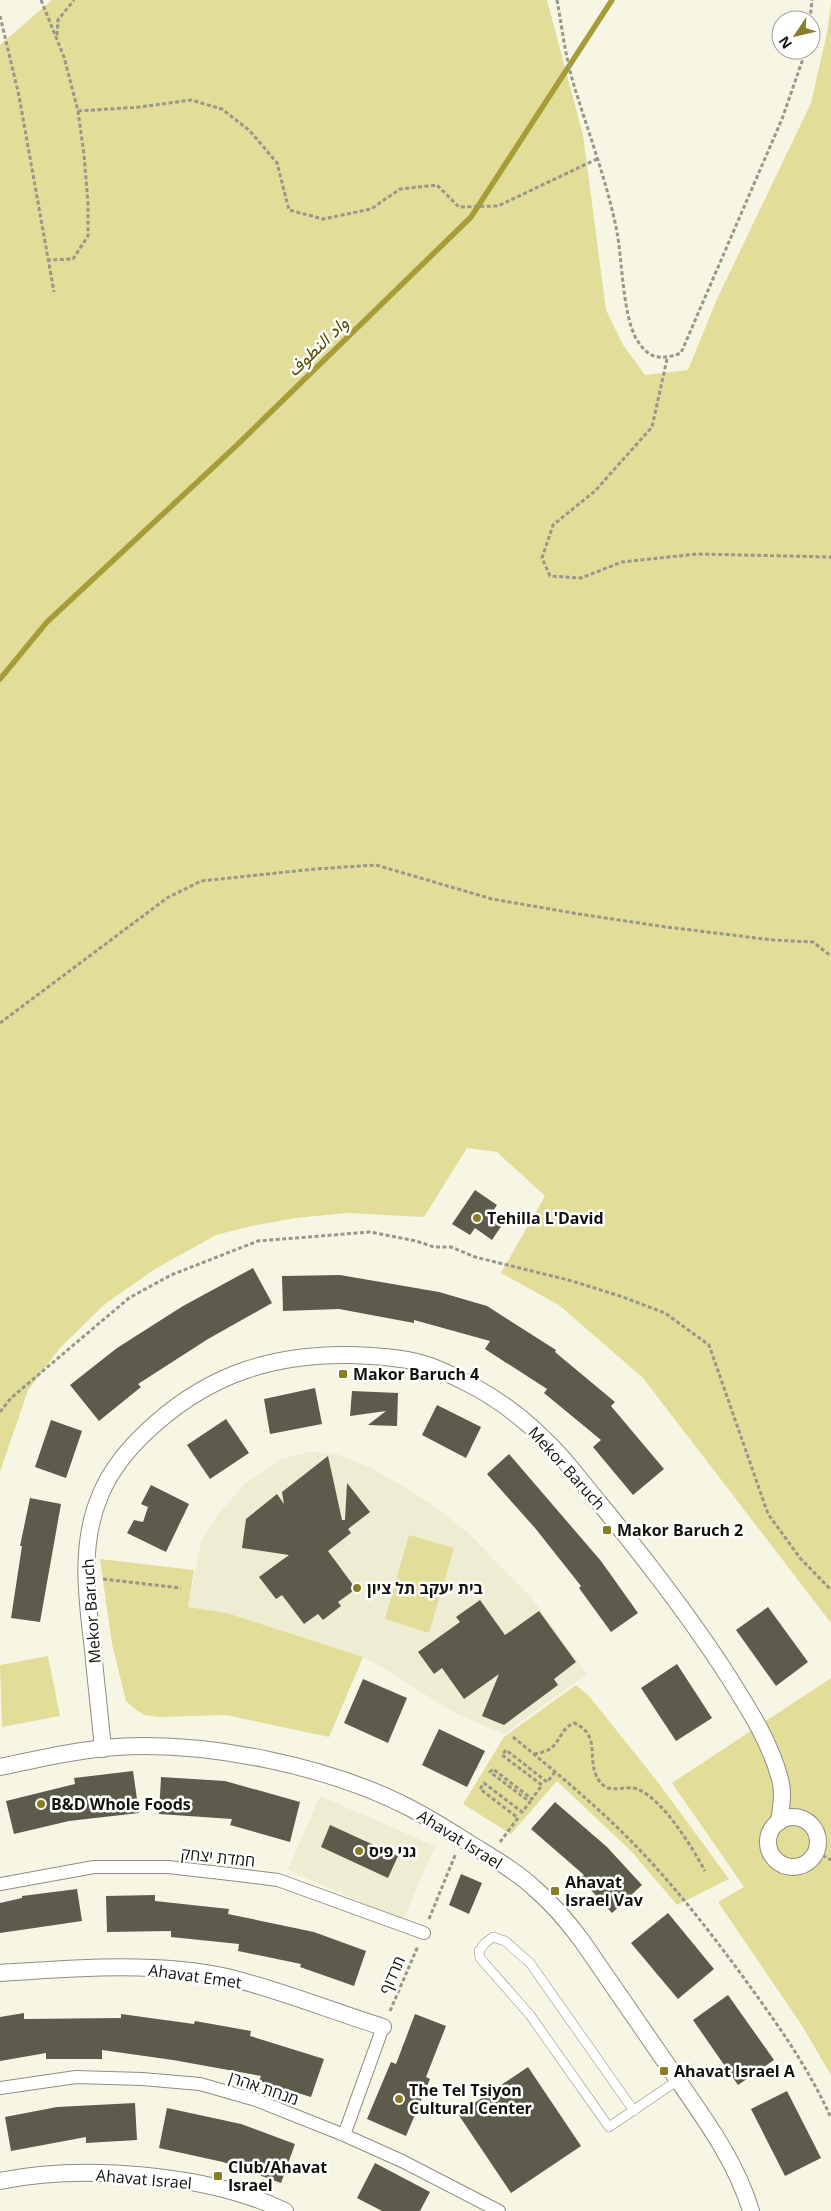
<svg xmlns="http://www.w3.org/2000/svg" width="831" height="2211" font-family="'Open Sans',Vazirmatn,Heebo,sans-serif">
  <rect width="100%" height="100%" fill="#f7f6e4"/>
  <g fill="#eeecd3">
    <path d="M 310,1452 L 336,1454 L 372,1468 L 430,1503 L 467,1532 L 530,1596 L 587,1674 L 504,1734 L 453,1712 L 370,1660 L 227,1613 L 188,1607 L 201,1542 L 219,1513 L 246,1483 L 281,1459 Z"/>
    <path d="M 320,1796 L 435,1846 L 403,1920 L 288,1870 Z"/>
  </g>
  <g fill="#e2dd99">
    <path d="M 52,0 L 547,0 L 583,135 L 606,310 L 623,345 L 645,375 L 688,370 L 717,299 L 811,103 L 827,33 L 831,4 L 831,1623 L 643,1378 L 559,1305 L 501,1273 L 545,1196 L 497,1152 L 467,1148 L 424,1217 L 346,1213 L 296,1218 L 251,1226 L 216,1235 L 155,1269 L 105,1304 L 60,1348 L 28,1390 L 0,1472 L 0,45 Z"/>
    <path d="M 409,1535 L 454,1548 L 429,1633 L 385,1619 Z"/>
    <path d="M 100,1559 L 194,1570 L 188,1607 L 227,1613 L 363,1657 L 329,1737 L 226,1715 L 159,1717 L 144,1715 L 135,1709 L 126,1701 L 112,1644 Z"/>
    <path d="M 48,1656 L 60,1716 L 2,1727 L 0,1665 Z"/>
    <path d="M 831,1678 L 831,2075 L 801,2024 L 718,1902 L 744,1887 L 672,1783 Z"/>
    <path d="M 576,1685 L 589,1696 L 657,1781 L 729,1879 L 677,1905 L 632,1852 L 557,1781 L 511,1834 L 463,1804 L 504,1737 Z"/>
  </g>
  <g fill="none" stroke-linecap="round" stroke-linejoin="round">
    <path stroke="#a69c38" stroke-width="5.5" d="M 0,679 L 47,622 L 236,446 L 471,217 L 612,0"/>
  </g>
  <g fill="#5c5b4c">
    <path d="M 475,1190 L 497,1205 L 491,1214 L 504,1222 L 492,1240 L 475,1228 L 470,1235 L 452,1224 Z"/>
    <path d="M 253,1268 L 272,1303 L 208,1339 L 138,1384 L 141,1387 L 99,1421 L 70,1385 L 117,1348 L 183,1306 Z"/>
    <path d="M 340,1275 L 439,1292 L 487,1306 L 556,1350 L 555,1352 L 615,1402 L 611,1406 L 664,1469 L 633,1495 L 593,1447 L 601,1440 L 544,1393 L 547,1389 L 485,1349 L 490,1341 L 414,1320 L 414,1323 L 339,1309 L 283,1311 L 282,1276 Z"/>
    <path d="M 315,1388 L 322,1424 L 270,1434 L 264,1399 Z"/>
    <path d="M 352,1391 L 398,1393 L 397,1426 L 368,1425 L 386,1411 L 350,1416 Z"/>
    <path d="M 437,1405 L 481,1427 L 466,1458 L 422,1435 Z"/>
    <path d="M 226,1419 L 249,1453 L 210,1479 L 187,1445 Z"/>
    <path d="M 51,1420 L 82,1431 L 66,1478 L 35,1467 Z"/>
    <path d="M 509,1454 L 601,1561 L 638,1613 L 611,1632 L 579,1588 L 581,1586 L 535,1528 L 487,1474 Z"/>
    <path d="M 328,1456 L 342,1520 L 345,1520 L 347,1483 L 370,1512 L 348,1529 L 351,1533 L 328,1551 L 356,1589 L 338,1602 L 341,1606 L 323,1620 L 318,1614 L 304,1624 L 282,1595 L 276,1599 L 259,1577 L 289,1555 L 242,1548 L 246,1519 L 277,1494 L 284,1504 L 282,1492 Z"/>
    <path d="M 151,1485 L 189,1504 L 166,1552 L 127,1533 L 134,1520 L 143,1522 L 148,1507 L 141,1504 Z"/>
    <path d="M 30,1498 L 61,1504 L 40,1622 L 11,1618 L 22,1546 L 20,1546 Z"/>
    <path d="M 480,1600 L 505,1635 L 539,1611 L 576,1662 L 554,1679 L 558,1685 L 504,1725 L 482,1716 L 499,1674 L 464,1699 L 442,1668 L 434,1674 L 418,1652 L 460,1622 L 456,1617 Z"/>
    <path d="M 768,1607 L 808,1662 L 776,1686 L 736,1630 Z"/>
    <path d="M 677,1664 L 712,1718 L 676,1741 L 641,1688 Z"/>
    <path d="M 363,1679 L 407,1698 L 388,1743 L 344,1723 Z"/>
    <path d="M 439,1729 L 485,1751 L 467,1787 L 422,1765 Z"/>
    <path d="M 133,1771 L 139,1813 L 69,1821 L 14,1834 L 6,1801 L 75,1784 L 74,1778 Z"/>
    <path d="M 161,1777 L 225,1781 L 300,1802 L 290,1842 L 230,1825 L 232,1819 L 159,1814 Z"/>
    <path d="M 555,1802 L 607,1847 L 642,1885 L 612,1913 L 580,1878 L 584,1875 L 531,1829 Z"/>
    <path d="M 330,1825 L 398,1856 L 388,1878 L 321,1847 Z"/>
    <path d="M 461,1874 L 482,1883 L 469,1914 L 449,1905 Z"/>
    <path d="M 77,1889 L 82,1921 L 0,1933 L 0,1903 L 22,1898 L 22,1896 Z"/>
    <path d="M 155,1895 L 155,1901 L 229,1909 L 228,1914 L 314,1932 L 366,1951 L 354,1986 L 300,1967 L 301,1964 L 238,1951 L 239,1944 L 171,1937 L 171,1931 L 107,1932 L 106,1896 Z"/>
    <path d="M 668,1913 L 714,1969 L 678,1999 L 631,1943 Z"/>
    <path d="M 728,1995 L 774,2060 L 738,2085 L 693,2020 Z"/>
    <path d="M 24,2013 L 24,2019 L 121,2018 L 121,2014 L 194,2024 L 195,2021 L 251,2031 L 250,2036 L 324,2059 L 311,2097 L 259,2081 L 261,2076 L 173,2060 L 102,2050 L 102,2059 L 46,2059 L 46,2053 L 0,2061 L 0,2017 Z"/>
    <path d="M 415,2014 L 446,2026 L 426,2077 L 430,2079 L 406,2136 L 367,2119 L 391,2062 L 396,2064 Z"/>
    <path d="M 528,2067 L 581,2146 L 511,2193 L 458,2114 Z"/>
    <path d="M 787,2091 L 821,2158 L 785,2176 L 751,2109 Z"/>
    <path d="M 135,2103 L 137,2140 L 86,2143 L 86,2137 L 11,2151 L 5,2117 L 57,2107 Z"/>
    <path d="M 167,2108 L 241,2124 L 295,2144 L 281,2183 L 223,2162 L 159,2148 Z"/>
    <path d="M 375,2163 L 430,2192 L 420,2211 L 382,2211 L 357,2198 Z"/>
  </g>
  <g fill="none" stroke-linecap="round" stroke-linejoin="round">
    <defs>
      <path id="service" d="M 634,2111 L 530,1963 L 505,1941 L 493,1937 L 485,1943 L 479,1951 L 480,1958 L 530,2015 L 609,2127 L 678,2080"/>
      <g id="pedestrian">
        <path d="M 0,1884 L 94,1867 L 168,1867 L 221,1873 L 278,1880 L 424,1933"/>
        <path d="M 0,2088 L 76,2077 L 142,2079 L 200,2084 L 256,2100 L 344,2135 L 402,2161 L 499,2211"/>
        <path d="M 344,2135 L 383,2027"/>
      </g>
      <g id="minor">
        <path d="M 103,1749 C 100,1716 96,1683 93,1650 C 87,1599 79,1545 100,1496 C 111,1468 133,1443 156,1423 C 213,1373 275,1354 350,1355 C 375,1356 400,1357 424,1364 C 441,1369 459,1379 475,1387 C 500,1401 524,1419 544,1439 C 565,1458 582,1483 601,1505 C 647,1561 691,1618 730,1679 C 750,1711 770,1742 780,1779 C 784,1793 781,1808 779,1822"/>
        <path d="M 0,1767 C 38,1759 77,1750 116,1747 C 207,1741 329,1766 410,1808 C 431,1819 452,1832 472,1845 C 493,1858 516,1871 534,1888 C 553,1904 568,1922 582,1941 C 613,1986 644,2031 675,2076 C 704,2118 736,2161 751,2211"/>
        <circle cx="793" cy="1842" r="25"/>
        <path d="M 0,1973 C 73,1968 160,1961 231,1978 C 282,1991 332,2011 383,2027"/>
        <path d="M 0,2181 C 83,2164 209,2174 285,2211"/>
      </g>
    </defs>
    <use href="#service" stroke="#8f8e7e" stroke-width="10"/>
    <use href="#pedestrian" stroke="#8f8e7e" stroke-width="14"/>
    <use href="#minor" stroke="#8f8e7e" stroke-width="18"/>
    <g stroke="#98978a" stroke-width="3" stroke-dasharray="4 2.5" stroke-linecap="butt">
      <path d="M 41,0 L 64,57 L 78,111 L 84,155 L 88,203 L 88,236 L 73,259 L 49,260"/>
      <path d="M 557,0 C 562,27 565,55 573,82 C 588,132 607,181 617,232 C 622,259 623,318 637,340 C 649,360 662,360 681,353 L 782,119 L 806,50"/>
      <path d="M 0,16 L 19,96 L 54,292"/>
      <path d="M 810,20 L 812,0"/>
      <path d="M 57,35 L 58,20 L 74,0"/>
      <path d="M 78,111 L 140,107 L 191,100 L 222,109 L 250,131 L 277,163 L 289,210 L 323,219 L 371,209 L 400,189 L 437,185 L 459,207 L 498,206 L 597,159"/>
      <path d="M 667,359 L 652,427 L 595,491 L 553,525 L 542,558 L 550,576 L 581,578 L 622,562 L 697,554 L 831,557"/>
      <path d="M 0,1023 L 167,898 L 201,881 L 315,869 L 376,865 L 492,899 L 579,914 L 666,927 L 773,940 L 813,942 L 831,956"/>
      <path d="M 0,1412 L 11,1398 L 129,1298 L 171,1275 L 258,1241 L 370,1232 L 416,1241 L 434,1247 L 451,1247 L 475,1257 L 572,1281 L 620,1296 L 665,1313 L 709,1345 L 768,1514 L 800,1558 L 831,1590"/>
      <path d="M 103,1579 L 181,1588"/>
      <path d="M 513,1737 C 552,1769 591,1801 627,1837 C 674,1884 715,1938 754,1992 C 783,2032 811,2073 831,2118"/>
      <path d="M 534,1754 C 539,1753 545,1752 550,1749 C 560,1742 562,1727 574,1723 C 605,1736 582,1766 603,1785 C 612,1793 626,1785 637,1789 C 663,1799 692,1847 705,1871"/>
      <path d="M 500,1842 L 518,1818 L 480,1789 L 484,1783 L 522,1812 L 530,1802 L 490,1772 L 493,1769 L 532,1799 L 542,1785 L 502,1755 L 506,1750 L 547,1782 L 555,1772"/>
      <path d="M 817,1852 L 831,1860"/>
      <path d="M 429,1919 L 456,1853"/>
      <path d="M 390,2011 L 418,1946"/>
    </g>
    <use href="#service" stroke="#fff" stroke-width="9"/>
    <use href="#pedestrian" stroke="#fff" stroke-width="12"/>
    <use href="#minor" stroke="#fff" stroke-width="16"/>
  </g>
  <g fill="#877e25" stroke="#fff" stroke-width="2">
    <circle cx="477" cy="1218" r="5"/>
    <rect x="338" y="1369" width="10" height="10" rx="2.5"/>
    <rect x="602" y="1525" width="10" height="10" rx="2.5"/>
    <circle cx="357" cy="1588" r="5"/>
    <circle cx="41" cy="1804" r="5"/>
    <circle cx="359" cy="1851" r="5"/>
    <rect x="550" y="1886" width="10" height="10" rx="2.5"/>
    <rect x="659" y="2066" width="10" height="10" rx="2.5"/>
    <circle cx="399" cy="2099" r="5"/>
    <rect x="213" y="2171" width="10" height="10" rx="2.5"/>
  </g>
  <g text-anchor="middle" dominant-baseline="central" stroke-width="5" stroke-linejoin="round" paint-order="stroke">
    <g font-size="16" font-weight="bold" fill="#13120c" stroke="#fff" text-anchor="start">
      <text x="487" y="1218">Tehilla L'David</text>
      <text x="353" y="1374">Makor Baruch 4</text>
      <text x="617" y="1530">Makor Baruch 2</text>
      <text x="367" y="1588">בית יעקב תל ציון</text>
      <text x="51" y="1804">B&amp;D Whole Foods</text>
      <text x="369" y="1851">גני פיס</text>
      <text x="565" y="1882">Ahavat<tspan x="565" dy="18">Israel Vav</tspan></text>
      <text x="674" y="2071">Ahavat Israel A</text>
      <text x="409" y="2090">The Tel Tsiyon<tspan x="409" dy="18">Cultural Center</tspan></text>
      <text x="228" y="2167">Club/Ahavat<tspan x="228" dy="18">Israel</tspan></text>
    </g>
    <g font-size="16" fill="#13120c" stroke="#fff">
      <text transform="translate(567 1468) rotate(48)">Mekor Baruch</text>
      <text transform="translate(91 1611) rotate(-94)">Mekor Baruch</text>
      <text transform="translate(460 1839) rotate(32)">Ahavat Israel</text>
      <text transform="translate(218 1857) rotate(6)">חמדת יצחק</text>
      <text transform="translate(392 1975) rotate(-66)">תרדוף</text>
      <text transform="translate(195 1976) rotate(8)">Ahavat Emet</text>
      <text transform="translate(264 2088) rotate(19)">מנחת אהרן</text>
      <text transform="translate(144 2179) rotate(5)">Ahavat Israel</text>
    </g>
    <g font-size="18" font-style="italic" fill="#595203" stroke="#fff">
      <text transform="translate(317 346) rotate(-44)">واد النطوف</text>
    </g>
  </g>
  <g transform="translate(796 35) rotate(235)"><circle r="24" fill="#ffffff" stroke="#a1a09e"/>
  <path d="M0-4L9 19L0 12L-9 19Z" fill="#877e25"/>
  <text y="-8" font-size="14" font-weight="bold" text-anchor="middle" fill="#13120c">N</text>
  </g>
</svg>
